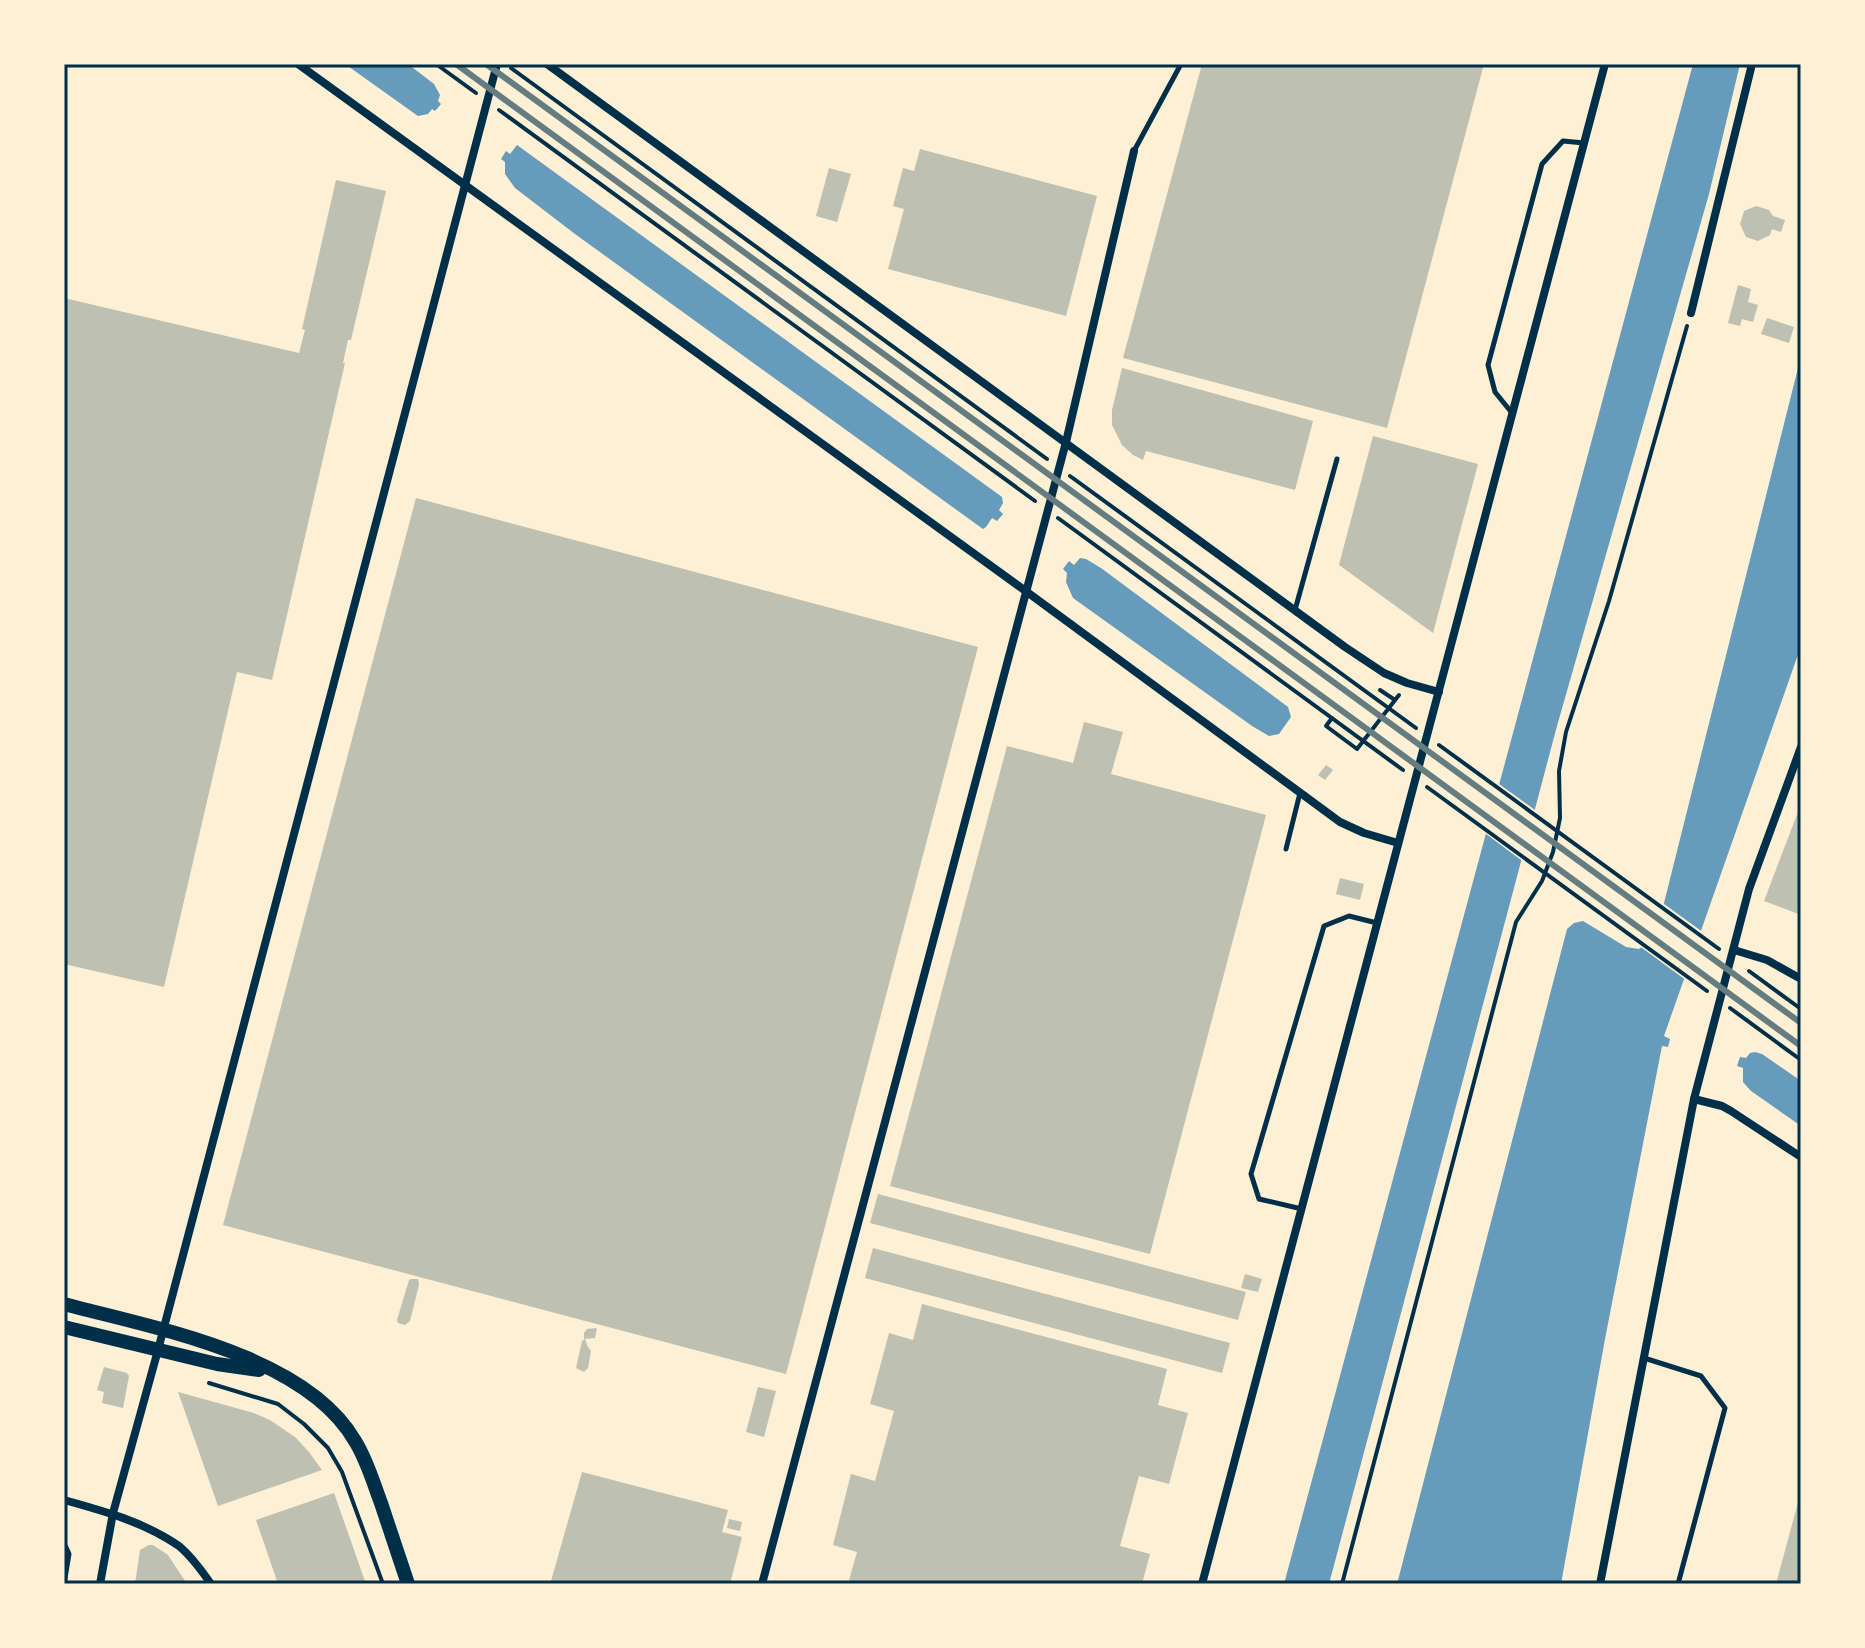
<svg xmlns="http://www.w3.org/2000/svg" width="1865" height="1648" font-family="'Space Grotesk',sans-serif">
  <rect width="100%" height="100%" fill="#fdf0d5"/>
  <g fill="#669bbc">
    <path d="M 345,64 L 408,64 L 434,84 L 440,95 L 438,101 L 441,104 L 435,111 L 432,109 L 428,114 L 418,116 Z"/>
    <path d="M 1693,64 L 1740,64 L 1709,194 L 1557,726 L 1329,1584 L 1284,1584 Z"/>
    <path d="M 517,145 L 1002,497 L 1003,503 L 999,510 L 1003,514 L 997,521 L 992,518 L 986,527 L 983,529 L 575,234 L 515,188 L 505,174 L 505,162 L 501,159 L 506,151 L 510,154 Z"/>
    <path d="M 1801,356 L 1801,646 L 1664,1036 L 1670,1039 L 1668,1047 L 1662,1046 L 1605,1339 L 1561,1584 L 1397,1584 L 1567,929 L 1574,923 L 1583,921 L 1626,947 L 1639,949 L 1646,944 L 1660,919 Z"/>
    <path d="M 1080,558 L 1086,559 L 1101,568 L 1288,707 L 1291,717 L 1279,734 L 1269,736 L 1252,726 L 1073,598 L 1066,582 L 1067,573 L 1063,569 L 1069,561 L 1074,565 Z"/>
    <path d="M 1755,1052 L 1762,1054 L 1801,1081 L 1801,1126 L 1751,1091 L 1743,1082 L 1743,1068 L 1737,1066 L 1740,1057 L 1746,1058 L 1750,1053 Z"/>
  </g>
  <g fill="#fdf0d5">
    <path d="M 1495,781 L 1539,813 L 1525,863 L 1482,831 Z"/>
    <path d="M 1660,901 L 1704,933 L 1687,981 L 1638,945 L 1643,942 L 1656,918 Z"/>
  </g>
  <g fill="#bec0b2">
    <path d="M 1202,64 L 1484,64 L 1387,428 L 1123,358 Z"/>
    <path d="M 920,149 L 1097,196 L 1066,316 L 888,269 L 904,209 L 893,206 L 903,168 L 914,171 Z"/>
    <path d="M 829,168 L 851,174 L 837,222 L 816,216 Z"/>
    <path d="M 336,180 L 386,191 L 351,340 L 348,340 L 343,363 L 345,363 L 272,680 L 237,672 L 164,987 L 64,964 L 64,298 L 299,353 L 305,330 L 302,329 Z"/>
    <path d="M 1756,206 L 1769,210 L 1773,216 L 1785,220 L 1781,232 L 1772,229 L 1770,235 L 1758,241 L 1746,237 L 1740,224 L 1744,211 Z"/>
    <path d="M 1738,285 L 1751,289 L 1748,302 L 1758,305 L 1753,322 L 1742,319 L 1740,326 L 1728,323 Z"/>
    <path d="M 1767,318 L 1794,327 L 1789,343 L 1761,334 Z"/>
    <path d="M 1122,368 L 1313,421 L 1295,490 L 1146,451 L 1143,460 L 1133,455 L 1122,445 L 1112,425 L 1112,410 Z"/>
    <path d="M 1373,436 L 1478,464 L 1433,633 L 1339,565 Z"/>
    <path d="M 416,498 L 978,647 L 786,1374 L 223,1225 Z"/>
    <path d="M 1084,722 L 1123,732 L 1111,774 L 1266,815 L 1150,1254 L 890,1186 L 1007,746 L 1073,763 Z"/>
    <path d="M 1326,765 L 1333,770 L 1325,780 L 1318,775 Z"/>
    <path d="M 1801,804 L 1801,915 L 1764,901 Z"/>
    <path d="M 1340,878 L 1364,884 L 1360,900 L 1336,894 Z"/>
    <path d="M 878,1194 L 1246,1292 L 1238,1320 L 870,1223 Z"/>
    <path d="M 873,1248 L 1230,1343 L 1222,1373 L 865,1278 Z"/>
    <path d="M 1245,1274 L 1262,1279 L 1258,1292 L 1241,1288 Z"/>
    <path d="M 411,1279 L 418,1279 L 419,1285 L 410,1321 L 405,1325 L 398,1323 L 397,1320 L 409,1280 Z"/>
    <path d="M 922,1304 L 1167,1369 L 1158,1405 L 1188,1413 L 1169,1484 L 1139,1476 L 1120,1546 L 1150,1554 L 1142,1584 L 848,1584 L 857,1552 L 833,1545 L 851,1474 L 875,1481 L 894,1411 L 870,1404 L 889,1333 L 913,1340 Z"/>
    <path d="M 597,1328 L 595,1338 L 584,1339 L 584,1333 L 587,1329 Z"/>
    <path d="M 585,1339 L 588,1347 L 591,1351 L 588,1368 L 584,1372 L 576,1368 L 582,1341 Z"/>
    <path d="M 104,1367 L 127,1373 L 129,1376 L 123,1408 L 102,1403 L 104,1392 L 97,1390 Z"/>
    <path d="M 758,1387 L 776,1391 L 764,1437 L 746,1432 Z"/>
    <path d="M 178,1392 L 254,1413 L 270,1420 L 295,1437 L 309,1452 L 322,1470 L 218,1506 Z"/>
    <path d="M 582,1472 L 728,1510 L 722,1532 L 742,1537 L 730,1584 L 552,1584 L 551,1581 Z"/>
    <path d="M 334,1493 L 366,1584 L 278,1584 L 256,1520 Z"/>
    <path d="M 1800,1495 L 1801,1584 L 1776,1584 Z"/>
    <path d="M 729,1519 L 742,1522 L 740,1531 L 727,1528 Z"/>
    <path d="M 149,1545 L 153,1545 L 168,1555 L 187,1584 L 135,1584 L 140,1550 Z"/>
  </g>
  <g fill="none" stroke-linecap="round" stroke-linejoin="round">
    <g stroke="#003049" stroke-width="4">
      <path d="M 436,64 L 476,93"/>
      <path d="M 511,68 L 1047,459"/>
      <path d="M 499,110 L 1035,501"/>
      <path d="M 1070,476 L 1416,728"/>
      <path d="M 1058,518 L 1403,770"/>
      <path d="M 1380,690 L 1395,700"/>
      <path d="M 1332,718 L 1326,726 L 1357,749 L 1399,695"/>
      <path d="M 1439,745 L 1719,949"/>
      <path d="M 1427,787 L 1707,991"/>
      <path d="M 1749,971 L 1801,1009"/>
      <path d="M 1730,1008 L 1801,1060"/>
      <path d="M 209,1383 L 278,1404 L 304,1424 L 328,1448 L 342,1472 L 383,1584"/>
      <path d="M 1342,1584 L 1516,922 L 1542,881 L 1553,852 L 1560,818 L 1559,771 L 1566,732 L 1609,601 L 1687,326"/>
    </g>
    <g stroke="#003049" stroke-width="5">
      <path d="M 1134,151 L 1181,64"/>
      <path d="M 1512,413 L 1495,392 L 1488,365 L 1542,164 L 1563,141 L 1584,143"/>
      <path d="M 1295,610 L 1337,459"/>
      <path d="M 1286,849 L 1300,793"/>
      <path d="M 1302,1209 L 1259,1199 L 1251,1174 L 1324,926 L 1349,916 L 1377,923"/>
      <path d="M 1644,1358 L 1701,1376 L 1725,1408 L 1678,1584"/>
      <path d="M 64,1543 L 69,1554 L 64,1584"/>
    </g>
    <g stroke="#003049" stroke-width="8">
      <path d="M 298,64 L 1027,592 L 1340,822 L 1364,833 L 1398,843"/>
      <path d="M 547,64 L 1345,647 L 1384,673 L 1407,683 L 1439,692"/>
      <path d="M 1691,313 L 1752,64"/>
      <path d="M 1734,950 L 1767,960 L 1801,979"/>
      <path d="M 1694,1099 L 1722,1106 L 1731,1111 L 1801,1157"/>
      <path d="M 64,1500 C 104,1511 144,1522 179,1546 C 191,1556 202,1571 211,1584"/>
      <path d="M 100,1584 L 113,1513 L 158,1350 L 497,64"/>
      <path d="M 762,1584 L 1066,442 L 1134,151"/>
      <path d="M 1202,1584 L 1605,64"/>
      <path d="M 1600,1584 L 1694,1099 L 1749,889 L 1801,747"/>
    </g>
    <g stroke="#003049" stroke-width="14">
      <path d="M 64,1304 C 154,1328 306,1355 355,1441 C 367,1460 373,1482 381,1503 C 390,1530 399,1557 408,1584"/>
      <path d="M 64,1327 L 217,1364 L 259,1370"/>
    </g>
    <g stroke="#657d81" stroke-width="6">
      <path d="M 456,64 L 1801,1046"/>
      <path d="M 486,64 L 1801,1023"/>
    </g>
  </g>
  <rect width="1865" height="1648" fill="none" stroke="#fdf0d5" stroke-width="132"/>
  <rect x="66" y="66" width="1733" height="1516" fill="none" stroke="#003049" stroke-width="3"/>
</svg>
